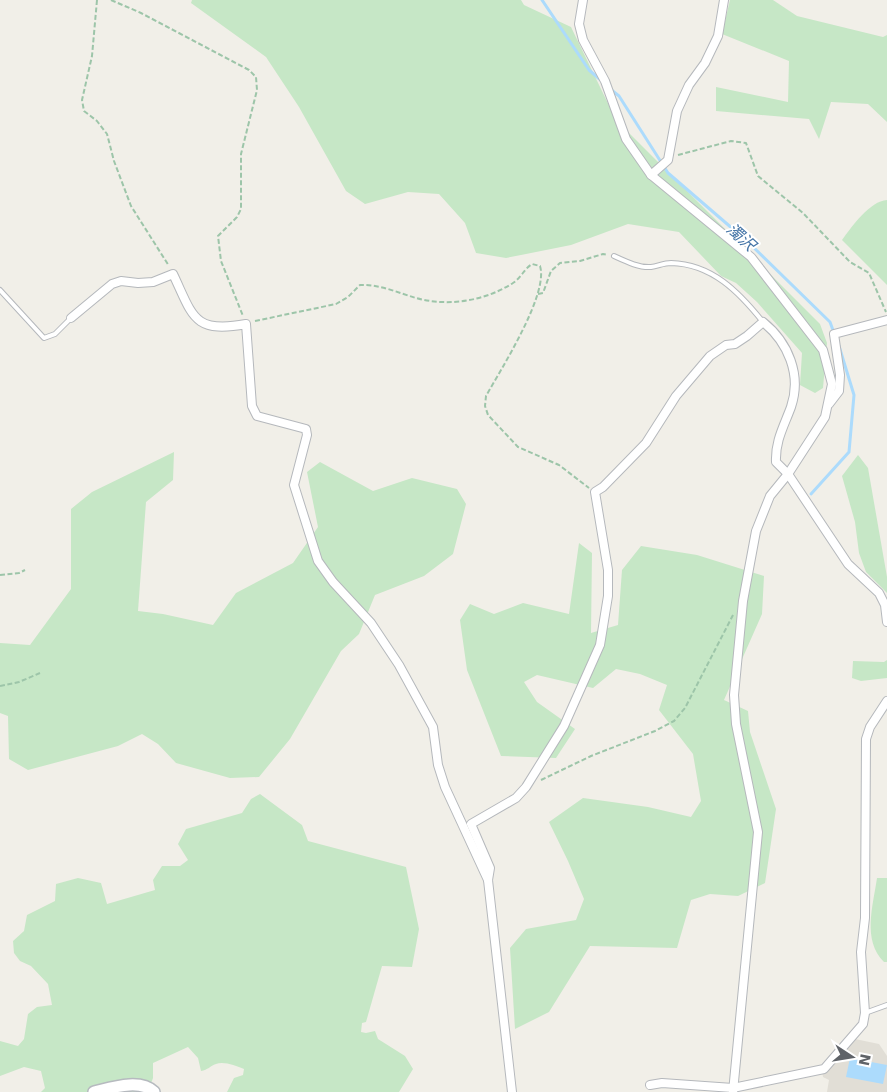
<svg xmlns="http://www.w3.org/2000/svg" width="887" height="1092" font-family="'DejaVu Sans','Noto Sans JP',sans-serif">
  <rect width="100%" height="100%" fill="#f1efe8"/>
  <path fill="#e1ded6" d="M 855,1039 L 879,1044 L 887,1056 L 887,1092 L 827,1092 L 829,1080 L 823,1077 L 822,1071 Z"/>
  <g fill="#c6e7c6">
    <path d="M 192,0 L 521,0 L 524,5 L 571,27 L 616,120 L 820,324 L 827,343 L 823,388 L 815,393 L 800,385 L 802,353 L 757,302 L 736,283 L 721,276 L 679,232 L 628,224 L 571,245 L 506,258 L 476,253 L 465,223 L 439,194 L 408,192 L 365,204 L 346,191 L 299,107 L 266,57 L 191,3 Z"/>
    <path d="M 730,0 L 773,0 L 797,16 L 883,37 L 887,35 L 887,122 L 868,104 L 831,102 L 819,139 L 809,119 L 716,111 L 716,87 L 788,102 L 789,61 L 722,34 Z"/>
    <path d="M 887,200 L 887,285 L 842,240 C 852,226 870,201 887,200 Z"/>
    <path d="M 174,452 L 173,480 L 146,502 L 138,611 L 163,614 L 213,625 L 236,593 L 293,563 L 318,527 L 307,472 L 320,462 L 373,491 L 412,478 L 457,489 L 466,504 L 453,554 L 424,576 L 375,595 L 359,634 L 341,651 L 290,739 L 259,777 L 230,778 L 176,763 L 158,744 L 142,734 L 118,746 L 28,770 L 9,759 L 8,716 L 0,713 L 0,643 L 30,645 L 71,589 L 71,509 L 92,492 Z"/>
    <path d="M 858,455 L 868,468 L 887,577 L 887,593 L 866,572 L 859,553 L 855,522 L 842,476 Z"/>
    <path d="M 579,543 L 592,553 L 591,633 L 618,625 L 622,570 L 641,546 L 697,555 L 764,576 L 762,614 L 724,700 L 748,711 L 750,732 L 776,809 L 765,883 L 738,896 L 710,894 L 691,900 L 677,948 L 590,946 L 549,1012 L 515,1029 L 510,948 L 526,929 L 576,920 L 584,899 L 568,861 L 549,822 L 583,798 L 648,807 L 691,817 L 701,801 L 693,754 L 659,710 L 667,685 L 640,674 L 616,669 L 593,688 L 537,675 L 524,682 L 537,702 L 575,729 L 556,758 L 501,756 L 467,670 L 460,620 L 470,604 L 494,614 L 523,603 L 569,614 Z"/>
    <path d="M 887,660 L 887,678 L 861,681 L 852,678 L 853,661 L 884,662 Z"/>
    <path d="M 260,794 L 302,825 L 308,841 L 406,867 L 419,929 L 412,967 L 382,966 L 366,1022 L 362,1023 L 361,1032 L 366,1033 L 375,1031 L 378,1039 L 405,1056 L 413,1069 L 399,1092 L 227,1092 L 234,1078 L 243,1075 L 244,1069 C 236,1066 224,1061 216,1064 C 210,1066 208,1070 201,1071 L 198,1058 L 188,1047 L 153,1063 L 153,1078 L 148,1092 L 41,1092 L 45,1088 L 41,1071 L 24,1067 L 0,1076 L 0,1041 L 18,1046 L 24,1039 L 28,1014 L 37,1007 L 52,1005 L 48,984 L 31,966 L 20,961 L 14,953 L 13,941 L 24,931 L 27,915 L 55,901 L 56,884 L 78,878 L 101,883 L 107,904 L 155,890 L 153,880 L 162,866 L 180,866 L 188,860 L 178,844 L 186,829 L 242,813 L 251,799 Z"/>
    <path d="M 877,878 L 887,878 L 887,962 L 884,962 C 862,940 873,906 877,878 Z"/>
  </g>
  <path fill="#acdbfc" d="M 850,1058 L 887,1065 L 883,1084 L 846,1077 Z"/>
  <g fill="none" stroke-linecap="round" stroke-linejoin="round">
    <g stroke="#acdbfc" stroke-width="3">
      <path d="M 542,0 L 589,70 L 603,82"/>
      <path d="M 609,88 L 619,96 L 668,173 L 748,242 L 830,322 L 834,333"/>
      <path d="M 811,494 L 849,452 L 854,395 L 839,346"/>
    </g>
    <defs>
      <g id="lane">
        <path d="M 614,256 C 625,261 639,268 651,267 C 658,266 664,263 671,263 C 712,264 739,292 763,322"/>
        <path d="M 0,290 L 44,338 L 55,334 L 71,318"/>
        <path d="M 865,1013 L 887,1005"/>
      </g>
      <g id="street">
        <path d="M 583,0 L 579,24 L 583,40 L 605,81 L 626,139 L 651,175 L 751,257 L 823,350 L 832,384 L 825,417 L 788,474 L 770,496 L 756,531 L 743,601 L 734,695 L 736,724 L 758,832 L 733,1092"/>
        <path d="M 651,175 L 668,160 L 677,111 L 689,85 L 705,63 L 718,36 L 724,0"/>
        <path d="M 71,318 L 112,284 L 121,281 L 138,283 L 153,282 L 173,274 C 193,316 193,334 246,324 L 252,406 L 257,416 L 306,429 L 307,435 L 294,485 L 318,561 L 333,582 L 371,623 L 399,665 L 433,727 L 438,765 L 445,787 L 488,880"/>
        <path d="M 829,404 L 839,391 L 840,375 L 834,334 L 887,320"/>
        <path d="M 650,1085 L 662,1083 L 733,1088 L 824,1069 L 863,1024 L 865,1013 L 861,952 L 865,918 L 866,739 L 870,727 L 887,701"/>
        <path d="M 512,1092 L 488,880 L 490,868 L 471,824 L 516,798 L 526,787 L 564,726 L 600,645 L 608,596 L 608,570 L 595,492 L 603,487 L 646,443 L 676,396 L 710,356 L 726,345 L 735,344 L 747,336 L 763,322 C 788,342 802,375 791,407 C 784,426 775,441 776,462 L 788,474 L 848,564 L 879,593 L 885,605 L 887,622"/>
      </g>
      <path id="secondary" d="M 94,1092 C 111,1088 140,1078 154,1092"/>
    </defs>
    <use href="#lane" stroke="#b5b8bc" stroke-width="6"/>
    <use href="#street" stroke="#b5b8bc" stroke-width="10"/>
    <use href="#secondary" stroke="#b6babf" stroke-width="14"/>
    <g stroke="#9dc5a9" stroke-width="2" stroke-dasharray="5 2.5" stroke-linecap="butt">
      <path d="M 97,0 L 92,56 L 82,100 L 84,111 L 97,121 L 107,134 L 114,161 L 131,206 L 169,266"/>
      <path d="M 111,0 L 141,13 L 249,70 L 256,77 L 257,90 L 241,154 L 241,209 L 237,217 L 218,236 L 221,261 L 243,316"/>
      <path d="M 678,155 L 731,141 L 746,143 L 758,176 L 803,213 L 850,262 L 869,273 L 886,312"/>
      <path d="M 538,294 L 543,293 L 551,271 L 560,263 L 580,261 L 603,254 L 608,255"/>
      <path d="M 255,321 L 336,304 L 348,297 L 360,285 C 379,284 399,293 416,298 C 448,307 485,301 513,283 C 521,278 524,269 532,264 L 540,266 C 549,294 501,369 486,396 L 485,406 L 488,415 L 518,447 L 559,465 L 589,488"/>
      <path d="M 0,575 L 19,573 L 25,570"/>
      <path d="M 0,686 L 19,682 L 40,673"/>
      <path d="M 541,780 L 591,756 L 655,731 L 674,721 L 685,708 L 733,615"/>
    </g>
    <use href="#lane" stroke="#fff" stroke-width="4"/>
    <use href="#street" stroke="#fff" stroke-width="8"/>
    <use href="#secondary" stroke="#fff" stroke-width="11"/>
  </g>
  <g text-anchor="middle" dominant-baseline="central" stroke-width="4" stroke-linejoin="round" paint-order="stroke">
    <g font-size="16" font-style="italic" fill="#4575a7" stroke="#fff">
      <text transform="translate(741 237) rotate(42)">濁沢</text>
    </g>
  </g>
  <g transform="translate(852 1057) rotate(102)" stroke="#ffffff" stroke-width="4" paint-order="stroke">
  <path d="M0-4L9 19L0 12L-9 19Z" fill="#5f6368"/>
  <text y="-8" font-size="14" font-weight="bold" text-anchor="middle" fill="#5f6368">N</text>
  </g>
</svg>
